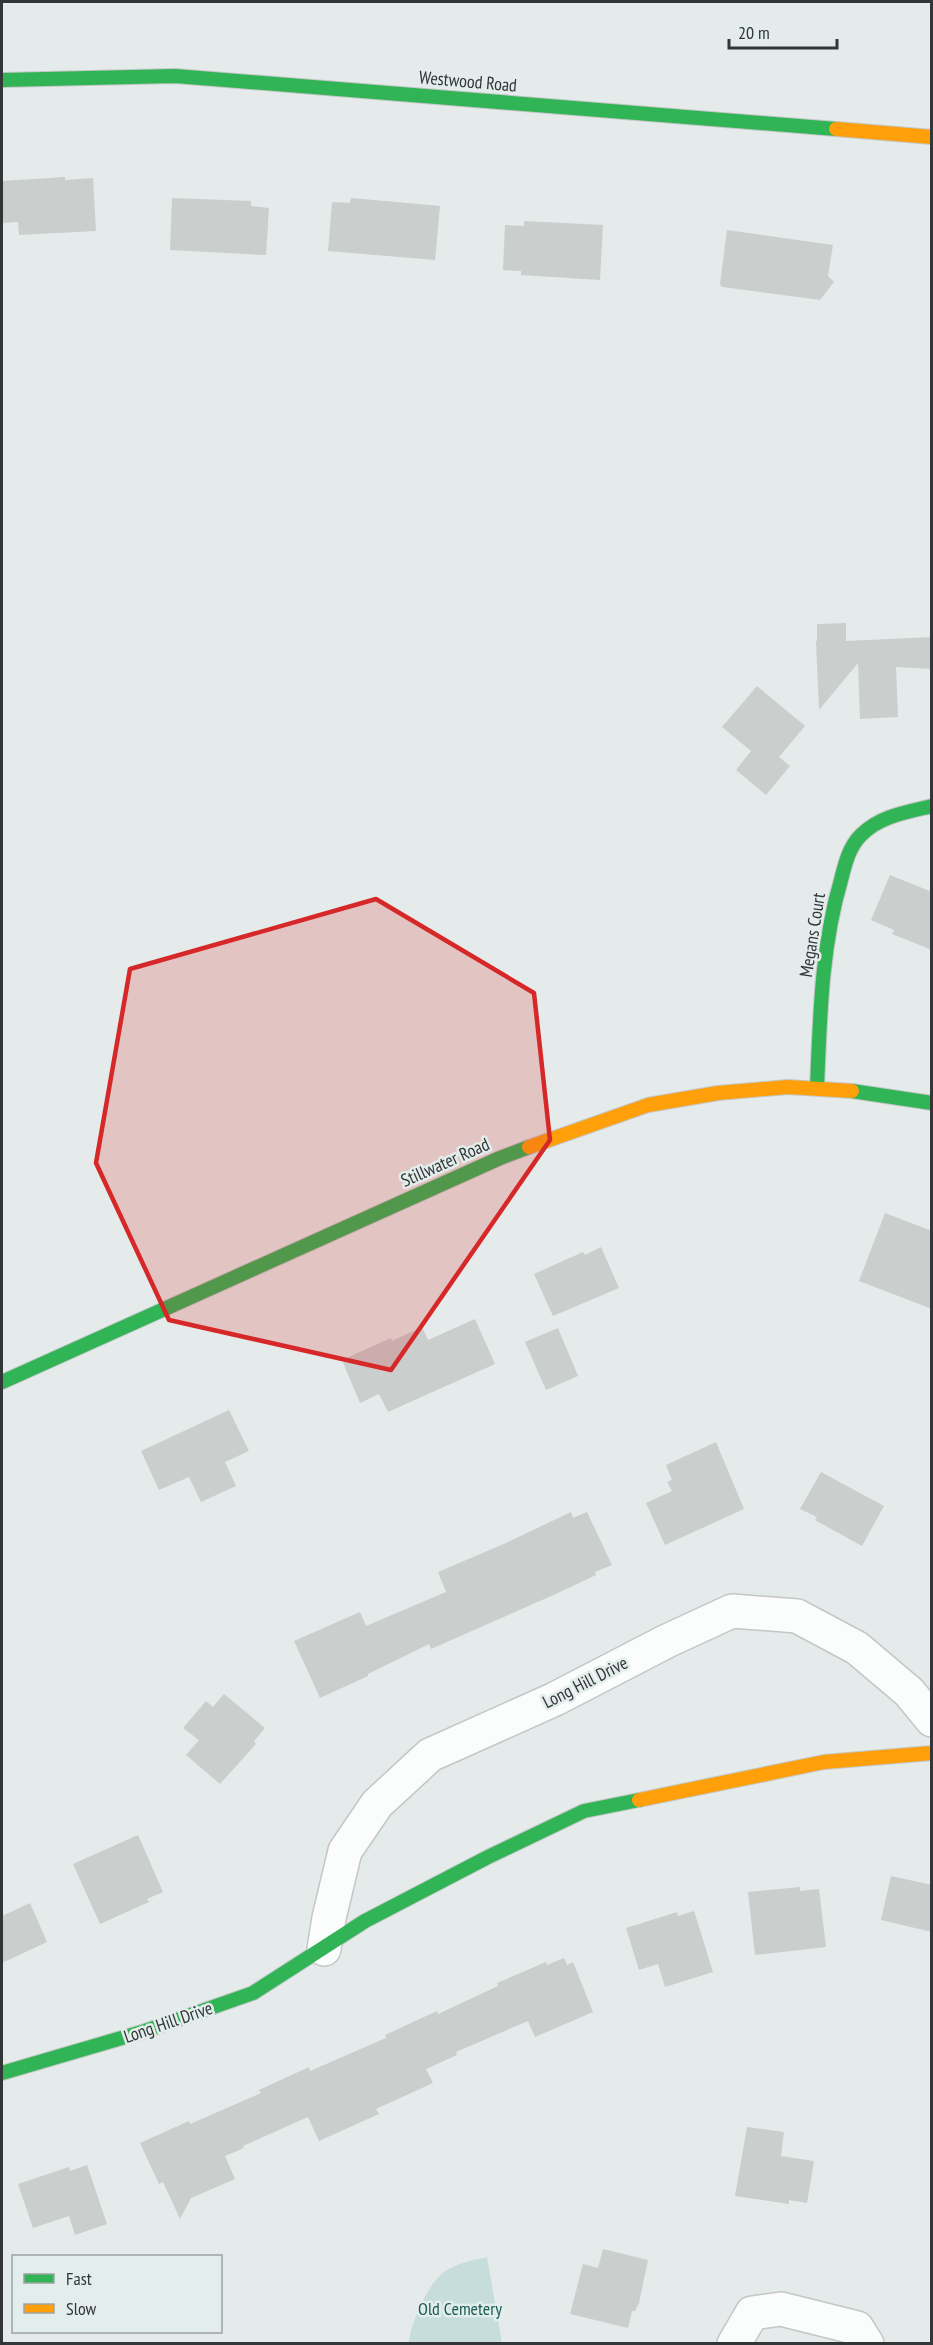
<svg xmlns="http://www.w3.org/2000/svg" width="933" height="2345" font-family="'PT Sans Narrow',sans-serif">
  <rect width="100%" height="100%" fill="#e5ebea"/>
  <path fill="#c7dddb" d="M 487,2257 L 502,2343 L 409,2343 C 410,2324 429,2280 447,2270 C 459,2263 474,2260 487,2257 Z"/>
  <g fill="#cacecd">
    <path d="M 65,177 L 65,180 L 93,178 L 96,231 L 19,235 L 18,222 L 2,223 L 2,181 Z"/>
    <path d="M 172,198 L 251,201 L 251,206 L 269,208 L 266,255 L 170,250 Z"/>
    <path d="M 351,198 L 440,206 L 435,260 L 328,251 L 332,202 L 350,203 Z"/>
    <path d="M 524,221 L 603,225 L 600,280 L 521,275 L 521,271 L 503,270 L 505,225 L 524,226 Z"/>
    <path d="M 727,230 L 833,245 L 828,276 L 834,282 L 820,300 L 722,287 L 720,284 Z"/>
    <path d="M 846,623 L 846,641 L 932,637 L 932,669 L 896,667 L 898,717 L 860,719 L 858,663 L 819,710 L 816,641 L 817,641 L 817,624 Z"/>
    <path d="M 757,686 L 805,726 L 779,757 L 790,766 L 766,795 L 736,770 L 751,751 L 722,727 Z"/>
    <path d="M 890,875 L 932,892 L 932,950 L 892,934 L 894,930 L 871,920 Z"/>
    <path d="M 885,1213 L 932,1231 L 932,1309 L 859,1281 Z"/>
    <path d="M 601,1247 L 619,1288 L 553,1316 L 534,1274 L 583,1252 L 585,1255 Z"/>
    <path d="M 475,1319 L 495,1364 L 388,1412 L 379,1394 L 360,1403 L 342,1360 L 391,1338 L 392,1341 L 422,1327 L 428,1340 Z"/>
    <path d="M 558,1328 L 578,1376 L 546,1390 L 525,1342 Z"/>
    <path d="M 229,1410 L 249,1451 L 225,1462 L 236,1486 L 201,1502 L 189,1477 L 159,1490 L 141,1451 Z"/>
    <path d="M 716,1442 L 744,1509 L 665,1545 L 646,1503 L 672,1491 L 667,1482 L 672,1480 L 666,1465 Z"/>
    <path d="M 821,1472 L 884,1506 L 862,1546 L 815,1520 L 817,1517 L 800,1509 Z"/>
    <path d="M 571,1512 L 573,1518 L 587,1512 L 612,1565 L 595,1572 L 596,1575 L 558,1593 L 431,1649 L 429,1644 L 368,1674 L 368,1676 L 320,1698 L 294,1641 L 360,1612 L 366,1626 L 446,1592 L 438,1572 L 506,1543 Z"/>
    <path d="M 224,1694 L 265,1728 L 254,1741 L 256,1744 L 220,1784 L 186,1755 L 199,1740 L 183,1728 L 206,1701 L 213,1707 Z"/>
    <path d="M 138,1835 L 163,1892 L 147,1899 L 149,1902 L 100,1924 L 73,1864 Z"/>
    <path d="M 891,1876 L 932,1885 L 932,1932 L 881,1920 Z"/>
    <path d="M 800,1887 L 800,1891 L 819,1889 L 826,1947 L 755,1955 L 748,1892 Z"/>
    <path d="M 30,1903 L 47,1942 L 2,1963 L 2,1916 Z"/>
    <path d="M 694,1911 L 713,1972 L 665,1987 L 658,1964 L 639,1970 L 626,1928 L 677,1912 L 678,1916 Z"/>
    <path d="M 564,1958 L 567,1965 L 573,1962 L 593,2012 L 535,2037 L 528,2021 L 456,2052 L 457,2055 L 426,2069 L 433,2083 L 376,2109 L 379,2114 L 319,2141 L 308,2117 L 243,2146 L 244,2148 L 225,2156 L 235,2179 L 191,2198 L 180,2219 L 163,2182 L 159,2184 L 140,2143 L 189,2121 L 190,2124 L 261,2093 L 259,2090 L 309,2067 L 310,2071 L 386,2038 L 385,2035 L 437,2011 L 438,2014 L 498,1986 L 497,1983 L 546,1962 L 547,1965 Z"/>
    <path d="M 747,2127 L 784,2132 L 781,2156 L 814,2161 L 807,2203 L 789,2200 L 789,2204 L 735,2196 Z"/>
    <path d="M 87,2165 L 107,2224 L 75,2235 L 69,2216 L 33,2228 L 18,2184 L 69,2167 L 70,2171 Z"/>
    <path d="M 603,2249 L 648,2260 L 639,2303 L 635,2311 L 632,2311 L 628,2328 L 570,2314 L 583,2264 L 598,2268 Z"/>
  </g>
  <g fill="none" stroke-linecap="round" stroke-linejoin="round">
    <defs>
      <g id="street">
        <path d="M 324,1949 L 329,1918 L 345,1851 L 377,1804 L 430,1755 L 555,1699 L 667,1641 L 732,1611 L 797,1616 L 857,1648 L 909,1692 L 932,1720"/>
        <path d="M 734,2344 L 752,2313 L 781,2309 L 857,2328 L 867,2344"/>
      </g>
      <g id="fast">
        <path d="M 2,80 L 175,76 L 836,129"/>
        <path d="M 817,1088 C 820,1018 821,948 841,880 C 845,864 849,847 861,835 C 880,816 907,812 932,806"/>
        <path d="M 852,1091 L 932,1103"/>
        <path d="M 2,1382 L 500,1158 L 529,1147"/>
        <path d="M 2,2073 L 142,2032 L 253,1993 L 365,1921 L 488,1857 L 584,1811 L 639,1800"/>
      </g>
      <g id="slow">
        <path d="M 836,129 L 932,137"/>
        <path d="M 529,1147 L 648,1105 L 718,1093 L 788,1087 L 852,1091"/>
        <path d="M 639,1800 L 824,1762 L 932,1753"/>
      </g>
    </defs>
    <use href="#street" stroke="#c3c7c6" stroke-width="36"/>
    <use href="#fast" stroke="#c3c7c6" stroke-width="16"/>
    <use href="#slow" stroke="#c3c7c6" stroke-width="16"/>
    <use href="#street" stroke="#fbfcfc" stroke-width="33"/>
    <use href="#fast" stroke="#30b455" stroke-width="14"/>
    <use href="#slow" stroke="#ff9f0a" stroke-width="14"/>
  </g>
  <path fill="#d62828" fill-opacity="0.2" stroke="#d62828" stroke-width="4.5" stroke-linejoin="round" d="M 376,899 L 534,993 L 550,1140 L 391,1370 L 169,1320 L 96,1163 L 130,969 Z"/>
  <g text-anchor="middle" dominant-baseline="central" stroke-width="5" stroke-linejoin="round" paint-order="stroke">
    <g font-size="18" fill="#323636" stroke="#e3edeb">
      <text transform="translate(468 81) rotate(5)">Westwood Road</text>
      <text transform="translate(812 935) rotate(-81)">Megans Court</text>
      <text transform="translate(445 1162) rotate(-24)">Stillwater Road</text>
      <text transform="translate(585 1682) rotate(-27)">Long Hill Drive</text>
      <text transform="translate(168 2022) rotate(-19)">Long Hill Drive</text>
    </g>
    <g font-size="18" fill="#185c56" stroke="#e3edeb">
      <text x="460" y="2308">Old Cemetery</text>
    </g>
  </g>
  <rect width="933" height="2345" fill="none" stroke="#323636" stroke-width="6"/>
  <rect x="12" y="2255" width="210" height="78" fill="#e3edeb" stroke="#9ca4a3" stroke-width="1.5"/>
  <rect x="24" y="2274" width="30" height="9" fill="#30b455" stroke="#9ca4a3" stroke-width="1.5"/>
  <text x="66" y="2285" font-size="18" fill="#323636">Fast</text>
  <rect x="24" y="2304" width="30" height="9" fill="#ff9f0a" stroke="#9ca4a3" stroke-width="1.5"/>
  <text x="66" y="2315" font-size="18" fill="#323636">Slow</text>
  <path d="M729 39v9h108v-9" fill="none" stroke="#323636" stroke-width="3"/>
  <text x="738" y="39" font-size="18" fill="#323636" stroke="#e3edeb" stroke-width="4.5" paint-order="stroke">20 m</text>
</svg>
